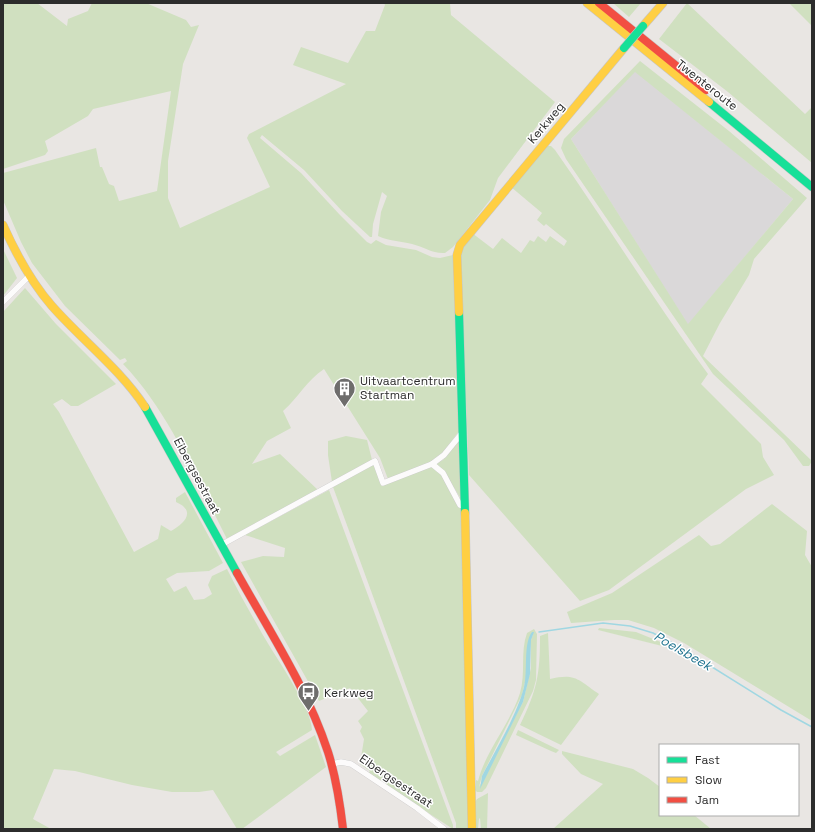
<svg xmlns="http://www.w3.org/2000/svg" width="815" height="832" font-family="'Space Grotesk',sans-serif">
  <rect width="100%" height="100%" fill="#e9e6e3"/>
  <path fill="#dad8d9" d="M 635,71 L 793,199 L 688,325 L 571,139 Z"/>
  <g fill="#d0e0c0" fill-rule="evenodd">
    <path d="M 3,3 L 37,3 L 67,26 L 68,19 L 88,11 L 92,3 L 146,3 L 186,20 L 191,27 L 199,25 L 183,64 L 168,161 L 168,198 L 180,228 L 270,187 L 247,138 L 249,134 L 346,84 L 293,65 L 301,47 L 348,63 L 366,31 L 375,31 L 385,5 L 384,3 L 450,3 L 451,15 L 555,102 L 498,178 L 490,200 L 453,247 L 445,253 C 433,254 424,247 412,244 C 400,241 389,241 378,236 L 381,212 L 387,196 L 382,192 L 373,224 L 372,237 L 370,237 L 342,211 L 304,170 L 262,135 L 260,138 L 301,173 L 340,215 L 367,242 L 371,244 L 376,240 L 386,245 L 416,250 L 432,257 L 440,258 L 453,255 L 459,431 L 442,454 L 433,461 L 388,479 L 380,458 L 324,369 C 307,380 298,398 283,411 L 291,428 L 267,441 L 252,464 L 280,454 L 318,490 L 227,539 C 196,479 170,413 123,364 L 127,361 L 125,358 L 120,360 L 65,306 L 32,263 L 21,242 L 3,200 L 3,173 L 96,148 L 100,167 L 102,167 L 109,184 L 114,186 L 119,201 L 157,191 L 171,91 L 93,109 L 88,116 L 45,141 L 48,151 L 45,155 L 3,169 Z"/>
    <path d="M 613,3 L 641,3 L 629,17 Z"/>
    <path d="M 687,3 L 805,114 L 812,107 L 812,163 L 728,92 L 659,39 Z"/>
    <path d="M 789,3 L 812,3 L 812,26 Z"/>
    <path d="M 640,61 L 729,131 L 807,198 L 754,259 L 749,275 L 720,323 L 703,356 L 812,461 L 809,466 L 803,466 L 784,440 L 713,374 L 566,159 L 561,148 L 564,139 ZM 635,72 L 793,199 L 688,324 L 571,139 Z"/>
    <path d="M 546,146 L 551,146 L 555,150 C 607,224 654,301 708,374 L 701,384 L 761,444 L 763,457 L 774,475 L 746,489 L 609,590 L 580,601 L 469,475 L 460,246 L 472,233 L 493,249 L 502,238 L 521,253 L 530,240 L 534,242 L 538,236 L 546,242 L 550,236 L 564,246 L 567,241 L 546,224 L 544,226 L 537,220 L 542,213 L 511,187 Z"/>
    <path d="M 3,249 L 17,278 L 3,296 Z"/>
    <path d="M 25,288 L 56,324 L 116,384 L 78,406 L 71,406 L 62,399 L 53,404 L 59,412 L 134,552 L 158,539 L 161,525 L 171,531 C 184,524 197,511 176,502 L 176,498 L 185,492 L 223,563 L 209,571 L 177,573 L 166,579 L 174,592 L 186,586 L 194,600 L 204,599 L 212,594 L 208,585 L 212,576 L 227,569 C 237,589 248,609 259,628 C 271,651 312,707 312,730 L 276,752 L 280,756 L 315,735 L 326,767 L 242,829 L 237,829 L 213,790 L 199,792 L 172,792 L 132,785 L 75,771 L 54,769 L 33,819 L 51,829 L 3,829 L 3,312 Z"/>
    <path d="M 346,436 L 367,440 L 372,460 L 332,482 L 328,455 L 328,441 Z"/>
    <path d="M 459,438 L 461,499 L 444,471 L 435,463 L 443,460 Z"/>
    <path d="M 374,464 L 382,485 L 430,467 L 437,469 L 462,506 L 469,799 L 468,829 L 456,829 L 456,823 L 333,487 Z"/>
    <path d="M 329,490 L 453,825 L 453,829 L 368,774 L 370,771 L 360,764 L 364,739 L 360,731 L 362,727 L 358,721 L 368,711 L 350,688 L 319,701 L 241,562 L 263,556 L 284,557 L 285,548 L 245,535 Z"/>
    <path d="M 772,504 L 807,531 L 805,555 L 812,567 L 812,721 L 684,643 L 654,628 L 628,620 L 614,620 L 571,623 L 567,612 L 612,593 L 699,535 L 711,546 L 720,544 Z"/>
    <path d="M 599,628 L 636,632 L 668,645 L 662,646 L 598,630 Z"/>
    <path d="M 534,629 L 537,634 L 536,680 L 533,691 L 486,788 L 482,792 L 477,792 L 475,790 L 476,780 L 478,781 C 486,750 510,724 520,693 C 526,673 520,652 527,633 ZM 532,632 L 533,634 L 531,640 L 531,668 L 523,702 L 479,787 L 482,776 L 522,695 L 526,678 Z"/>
    <path d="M 548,633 L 550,679 C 576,673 578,680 599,694 L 561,745 L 520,725 C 537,690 540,675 540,636 Z"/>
    <path d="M 518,730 L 559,750 L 556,753 L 551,751 L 516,735 Z"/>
    <path d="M 562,751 L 633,769 L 648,778 L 660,787 L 660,815 L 694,815 L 711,829 L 553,829 L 603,784 L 581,774 L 562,754 Z"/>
    <path d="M 488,793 L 487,829 L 481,829 L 480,818 L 479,819 L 478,829 L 474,829 L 475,802 L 477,799 Z"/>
  </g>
  <path fill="#a0d7e2" d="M 532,632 L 534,632 L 531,640 L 530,674 L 523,702 L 480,789 L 482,776 C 496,749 517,715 524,687 C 528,672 523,643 532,632 Z"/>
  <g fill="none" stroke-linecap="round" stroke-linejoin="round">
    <path stroke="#a0d7e2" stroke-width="1.5" d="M 539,632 L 603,623 L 630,626 L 653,633 L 680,647 L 781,710 L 812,727"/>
    <defs>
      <g id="street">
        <path d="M 3,302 L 29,276"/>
        <path d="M 432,464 L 443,473 L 460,505 L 464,506"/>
        <path d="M 221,545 L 375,461 L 383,483 L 432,464 L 444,455 L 462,433"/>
        <path d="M 332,764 L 341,762 L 351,764 L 417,808 L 444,829"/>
      </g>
      <g id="fast">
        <path d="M 709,102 L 812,187"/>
        <path d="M 459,312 L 465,513"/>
        <path d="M 145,407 L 237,573"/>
      </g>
      <g id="slow">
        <path d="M 587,3 L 709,102"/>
        <path d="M 643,26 L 663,3"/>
        <path d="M 3,225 C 16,254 31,282 52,306 C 82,340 120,369 145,407"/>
        <path d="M 459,312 L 457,255 L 460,245 L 624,48"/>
        <path d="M 465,513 L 472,829"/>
      </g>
      <g id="jam">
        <path d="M 599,3 L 706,90"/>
        <path d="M 237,573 C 270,632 307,688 328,752 C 336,777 340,803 343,829"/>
      </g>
    </defs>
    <use href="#street" stroke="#c6c5c6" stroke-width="6"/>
    <use href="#fast" stroke="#c6c5c6" stroke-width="9"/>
    <use href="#slow" stroke="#c6c5c6" stroke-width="9"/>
    <use href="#jam" stroke="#c6c5c6" stroke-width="9"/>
    <use href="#street" stroke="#fcfbfb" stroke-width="5.5"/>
    <use href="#fast" stroke="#16e098" stroke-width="8"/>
    <use href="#slow" stroke="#ffcf43" stroke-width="8"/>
    <use href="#jam" stroke="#f24e42" stroke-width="8"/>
    <defs>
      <path id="fast-bridge" d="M 624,48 L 643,26"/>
    </defs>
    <use href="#fast-bridge" stroke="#c6c5c6" stroke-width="9" stroke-linecap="butt"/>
    <use href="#fast-bridge" stroke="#16e098" stroke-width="8"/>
  </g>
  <defs>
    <symbol id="building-pin" viewBox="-11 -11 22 30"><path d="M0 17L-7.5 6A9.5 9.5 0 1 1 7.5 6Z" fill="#6e6d6c" stroke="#fff"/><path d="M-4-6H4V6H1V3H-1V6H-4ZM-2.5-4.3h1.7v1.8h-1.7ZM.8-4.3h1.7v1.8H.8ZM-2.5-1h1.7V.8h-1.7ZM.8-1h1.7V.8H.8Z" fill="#fff"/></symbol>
    <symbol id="bus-pin" viewBox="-11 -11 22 30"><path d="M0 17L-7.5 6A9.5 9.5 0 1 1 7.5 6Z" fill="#6e6d6c" stroke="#fff"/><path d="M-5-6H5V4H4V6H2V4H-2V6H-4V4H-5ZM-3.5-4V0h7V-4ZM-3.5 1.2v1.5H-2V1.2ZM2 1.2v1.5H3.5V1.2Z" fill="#fff"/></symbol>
  </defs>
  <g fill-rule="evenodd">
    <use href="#building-pin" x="332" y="376" width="25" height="34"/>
    <use href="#bus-pin" x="296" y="680" width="25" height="34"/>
  </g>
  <g text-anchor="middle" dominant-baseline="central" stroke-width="3" stroke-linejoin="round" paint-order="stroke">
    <g font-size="12" fill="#2c2c2c" stroke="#fff">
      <text transform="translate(707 85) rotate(38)">Twenteroute</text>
      <text transform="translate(546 123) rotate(-50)">Kerkweg</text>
      <text transform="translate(197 476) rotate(62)">Eibergsestraat</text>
      <text transform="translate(396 781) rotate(34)">Eibergsestraat</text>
    </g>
    <g font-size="12" fill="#2c2c2c" stroke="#fff" text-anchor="start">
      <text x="360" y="381">Uitvaartcentrum<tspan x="360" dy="14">Startman</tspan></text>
      <text x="324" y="693">Kerkweg</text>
    </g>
    <g font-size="13" font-style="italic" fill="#1e728e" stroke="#fff">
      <text transform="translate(683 651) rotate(30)">Poelsbeek</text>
    </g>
  </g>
  <rect width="815" height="832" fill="none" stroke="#2c2c2c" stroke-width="8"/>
  <rect x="659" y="744" width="140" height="72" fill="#ffffff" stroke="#ababab"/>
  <rect x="667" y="757" width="20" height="6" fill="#16e098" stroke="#ababab"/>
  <text x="695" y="764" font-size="12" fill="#2c2c2c">Fast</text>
  <rect x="667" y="777" width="20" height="6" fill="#ffcf43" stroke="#ababab"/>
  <text x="695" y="784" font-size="12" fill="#2c2c2c">Slow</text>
  <rect x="667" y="797" width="20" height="6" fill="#f24e42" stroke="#ababab"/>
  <text x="695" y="804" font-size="12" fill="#2c2c2c">Jam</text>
</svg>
